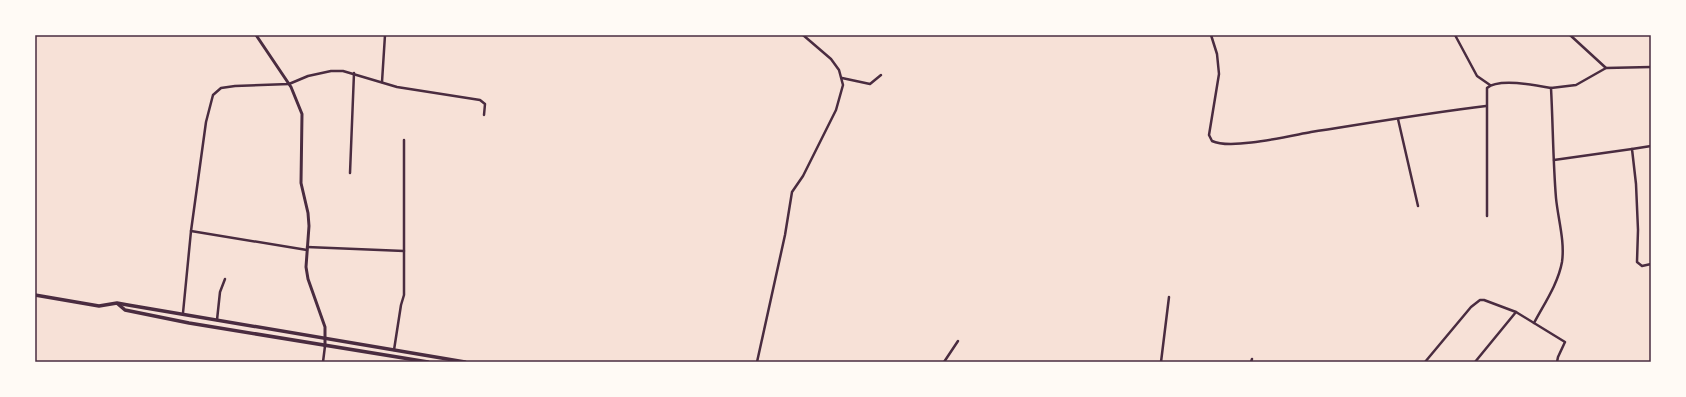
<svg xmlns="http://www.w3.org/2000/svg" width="1686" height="397" font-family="'Source Sans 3',sans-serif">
  <rect width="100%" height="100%" fill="#f7e1d7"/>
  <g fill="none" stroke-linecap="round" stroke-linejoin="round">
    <g stroke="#4a2c40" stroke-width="2.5">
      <path d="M 1211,35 L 1217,54 L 1219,74 L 1209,135 L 1212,141 C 1231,150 1289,136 1311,132 C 1369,123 1428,113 1486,106"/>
      <path d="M 1455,35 L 1477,76 L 1490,85"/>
      <path d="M 1570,35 L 1606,68"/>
      <path d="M 842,78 L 870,84 L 881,75"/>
      <path d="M 382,82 L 385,35"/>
      <path d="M 1398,119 L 1418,206"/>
      <path d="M 1651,146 L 1632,149 L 1636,184 L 1638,230 L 1637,262 L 1642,266 L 1651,264"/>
      <path d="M 1554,160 L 1632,149"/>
      <path d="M 350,173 L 354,73"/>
      <path d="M 1487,216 L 1487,88 C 1498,78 1536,85 1551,88"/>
      <path d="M 191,231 L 307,250"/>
      <path d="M 307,247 L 404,251"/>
      <path d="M 183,313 L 191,231 L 206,122 L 213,95 L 221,88 L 235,86 L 289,84 L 308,76 L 331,71 L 343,71 L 397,87 L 480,100 L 485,104 L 484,115"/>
      <path d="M 217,320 L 220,292 L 225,279"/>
      <path d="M 1534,323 C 1544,304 1558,284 1562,262 C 1565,241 1558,219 1556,198 C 1553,162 1553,125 1551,88 L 1576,85 L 1606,68 L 1651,67"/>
      <path d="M 394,350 L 401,305 L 404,295 L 404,140"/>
      <path d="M 323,362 L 325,346"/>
      <path d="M 757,362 L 785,235 L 792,192 L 803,176 L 836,110 L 843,85 L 839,70 L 831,59 L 803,35"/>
      <path d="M 944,362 L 958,341"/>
      <path d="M 1161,362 L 1169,297"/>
      <path d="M 1251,362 L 1252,359"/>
      <path d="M 1425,362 L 1471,307 L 1480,300 L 1484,300 L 1516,312 L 1565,342 L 1558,357 L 1557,362"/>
      <path d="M 1475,362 L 1516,312"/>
    </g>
    <path stroke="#4a2c40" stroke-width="3" d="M 256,35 L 291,87 L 302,114 L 301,183 L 308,213 L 309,226 L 306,267 L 308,279 L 325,327 L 325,346"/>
    <g stroke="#4a2c40" stroke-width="3.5">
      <path d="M 35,295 L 99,306 L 117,303 L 128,305 L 465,362"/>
      <path d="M 118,304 L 125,310 L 189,323 L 428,362"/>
    </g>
  </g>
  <rect width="1686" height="397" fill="none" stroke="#fffaf5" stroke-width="72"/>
  <rect x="36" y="36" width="1614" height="325" fill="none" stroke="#4a2c40" stroke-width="1.5"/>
</svg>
